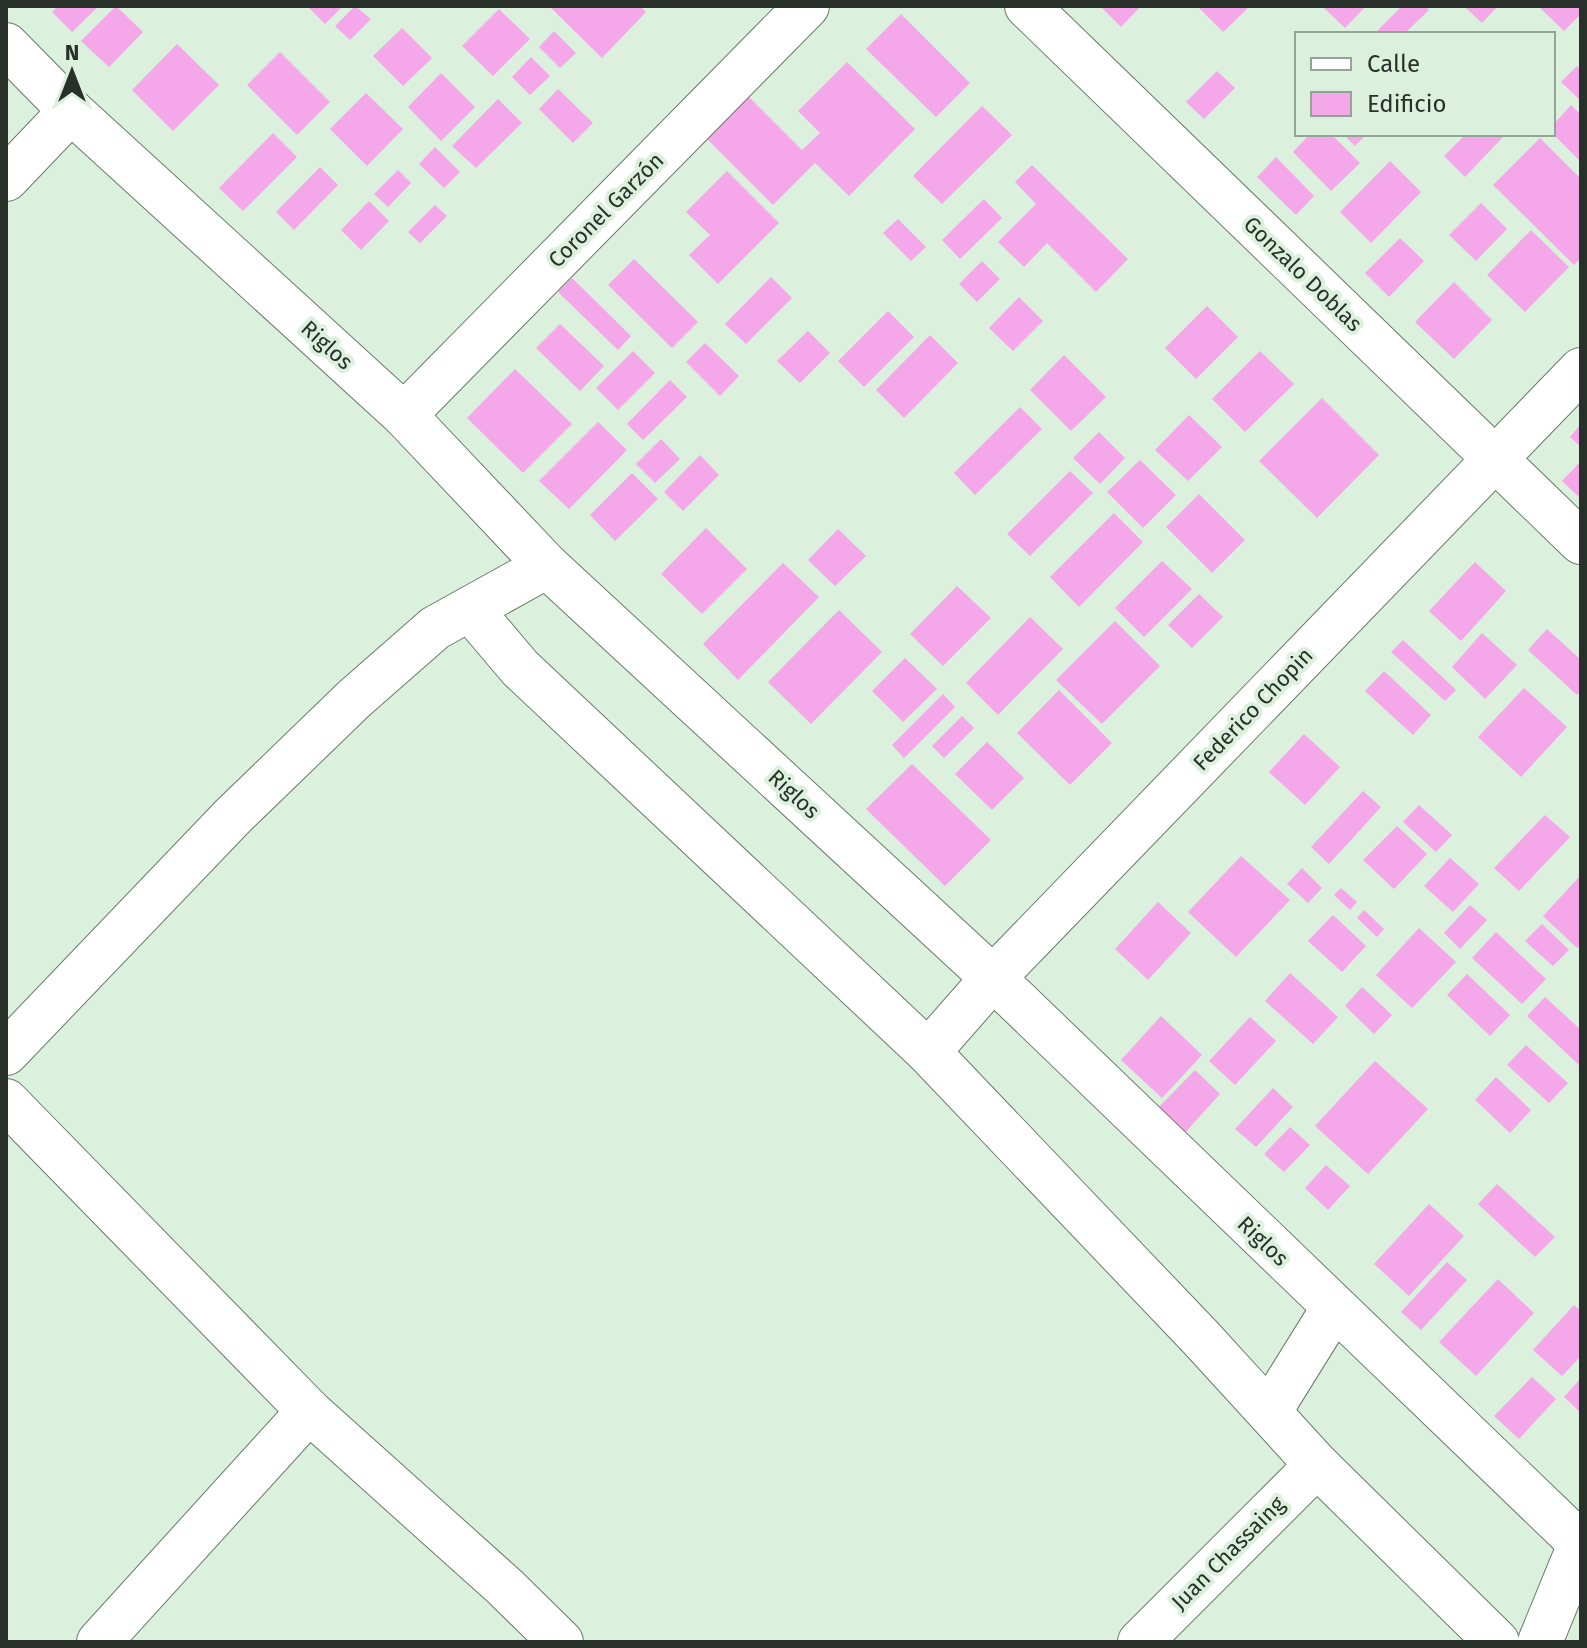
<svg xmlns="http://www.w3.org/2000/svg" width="1587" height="1648" font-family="'Fira Sans',sans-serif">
  <rect width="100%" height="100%" fill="#dbf0dd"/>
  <g fill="#f4a8e9">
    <path d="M 58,6 L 99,6 L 72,32 L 52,12 Z"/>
    <path d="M 116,6 L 143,32 L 109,67 L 81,41 Z"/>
    <path d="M 307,6 L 343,6 L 325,24 Z"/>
    <path d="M 355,6 L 371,19 L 350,40 L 335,26 Z"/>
    <path d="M 549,6 L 640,6 L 646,12 L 602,58 Z"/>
    <path d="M 1100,6 L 1141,6 L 1121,27 Z"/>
    <path d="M 1197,6 L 1250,6 L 1223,32 Z"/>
    <path d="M 1322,6 L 1366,6 L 1345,28 Z"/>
    <path d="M 1402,6 L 1425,6 L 1429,10 L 1404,34 L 1374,34 Z"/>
    <path d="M 1464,6 L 1498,6 L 1482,23 Z"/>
    <path d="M 1538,6 L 1581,6 L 1581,14 L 1564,31 Z"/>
    <path d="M 499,9 L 530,39 L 493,76 L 462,46 Z"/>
    <path d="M 901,14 L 970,83 L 936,117 L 866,49 Z"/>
    <path d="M 402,28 L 432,58 L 403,86 L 373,56 Z"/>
    <path d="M 554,31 L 576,53 L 560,68 L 539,47 Z"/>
    <path d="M 177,44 L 219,85 L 173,131 L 132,90 Z"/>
    <path d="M 280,52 L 330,102 L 297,135 L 247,85 Z"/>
    <path d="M 531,57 L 550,76 L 530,95 L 512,77 Z"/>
    <path d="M 847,62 L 915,129 L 849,196 L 815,163 L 773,205 L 704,136 L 746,94 L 802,150 L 820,133 L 798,111 Z"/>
    <path d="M 1577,66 L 1581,70 L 1581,101 L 1561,82 Z"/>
    <path d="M 1217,71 L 1235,88 L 1204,119 L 1186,102 Z"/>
    <path d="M 441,73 L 475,107 L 441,141 L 408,107 Z"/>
    <path d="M 558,89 L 593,123 L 573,143 L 539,109 Z"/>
    <path d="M 366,93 L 403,129 L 367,166 L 330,129 Z"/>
    <path d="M 498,99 L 522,123 L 476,168 L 452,146 Z"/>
    <path d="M 1571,105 L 1581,115 L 1581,162 L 1553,134 L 1553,125 Z"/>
    <path d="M 982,106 L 1012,135 L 942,204 L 913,176 Z"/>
    <path d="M 273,133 L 297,157 L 243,211 L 219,188 Z"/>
    <path d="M 1310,134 L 1331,134 L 1360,163 L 1331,191 L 1293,152 Z"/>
    <path d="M 1343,134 L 1367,134 L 1355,146 Z"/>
    <path d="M 1466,134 L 1500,134 L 1503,137 L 1465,177 L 1444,156 Z"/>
    <path d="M 1540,138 L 1581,179 L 1581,258 L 1574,265 L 1493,185 Z"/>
    <path d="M 435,147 L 460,172 L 444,188 L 419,164 Z"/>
    <path d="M 1276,157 L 1314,196 L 1296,215 L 1257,177 Z"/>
    <path d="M 1390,161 L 1421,192 L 1371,243 L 1340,212 Z"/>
    <path d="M 1032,165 L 1128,259 L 1096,292 L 1047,243 L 1024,267 L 998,242 L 1036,204 L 1015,182 Z"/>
    <path d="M 320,167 L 338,185 L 294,230 L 276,212 Z"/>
    <path d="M 398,170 L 411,183 L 388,207 L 374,194 Z"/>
    <path d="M 727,171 L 779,223 L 718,284 L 689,255 L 710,235 L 686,212 Z"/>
    <path d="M 984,199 L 1002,218 L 960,259 L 942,240 Z"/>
    <path d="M 369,201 L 389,221 L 361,250 L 341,230 Z"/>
    <path d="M 1481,203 L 1507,229 L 1476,261 L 1449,235 Z"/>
    <path d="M 435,205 L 447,216 L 420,243 L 408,232 Z"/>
    <path d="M 898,219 L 926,247 L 911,261 L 883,233 Z"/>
    <path d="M 1531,230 L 1569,267 L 1525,312 L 1487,275 Z"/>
    <path d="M 1400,238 L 1424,261 L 1389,297 L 1365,273 Z"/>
    <path d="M 634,259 L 698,322 L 672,348 L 608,285 Z"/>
    <path d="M 982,261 L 1000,279 L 977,302 L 959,284 Z"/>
    <path d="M 771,277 L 792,298 L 746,344 L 725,324 Z"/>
    <path d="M 572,278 L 631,336 L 618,350 L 558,292 Z"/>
    <path d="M 1454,282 L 1492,320 L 1454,359 L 1415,322 Z"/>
    <path d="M 1019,297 L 1043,321 L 1013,351 L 989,328 Z"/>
    <path d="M 1207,306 L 1238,337 L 1196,379 L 1165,348 Z"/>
    <path d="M 888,311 L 914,337 L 864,387 L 838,361 Z"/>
    <path d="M 560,324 L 604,366 L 580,391 L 536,348 Z"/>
    <path d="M 808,331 L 830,353 L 800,383 L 777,361 Z"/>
    <path d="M 930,335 L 958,363 L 904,418 L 876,390 Z"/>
    <path d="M 705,343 L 739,376 L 720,396 L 686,362 Z"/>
    <path d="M 633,351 L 655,373 L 618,410 L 596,388 Z"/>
    <path d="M 1260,351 L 1294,384 L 1245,432 L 1212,399 Z"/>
    <path d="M 1064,355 L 1106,397 L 1071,431 L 1030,390 Z"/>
    <path d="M 515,369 L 572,424 L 523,473 L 467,418 Z"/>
    <path d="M 670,380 L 687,397 L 643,440 L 627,424 Z"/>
    <path d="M 1322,398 L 1379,455 L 1317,518 L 1259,461 Z"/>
    <path d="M 1020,407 L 1042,429 L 975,495 L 954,473 Z"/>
    <path d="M 1189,415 L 1222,447 L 1188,481 L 1155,450 Z"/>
    <path d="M 598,422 L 627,450 L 569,509 L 539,481 Z"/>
    <path d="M 1581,424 L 1581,447 L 1570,437 Z"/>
    <path d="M 1099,432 L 1125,458 L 1100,484 L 1073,458 Z"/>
    <path d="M 661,439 L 680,459 L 655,483 L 636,464 Z"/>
    <path d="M 700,455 L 719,475 L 683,511 L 664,492 Z"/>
    <path d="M 1140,460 L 1176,495 L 1143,528 L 1107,492 Z"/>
    <path d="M 1581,461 L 1581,499 L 1562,481 Z"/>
    <path d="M 1070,471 L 1093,493 L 1030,556 L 1007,534 Z"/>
    <path d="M 632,473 L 658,499 L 615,541 L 590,515 Z"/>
    <path d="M 1199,494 L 1245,540 L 1212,573 L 1166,527 Z"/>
    <path d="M 1114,513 L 1143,542 L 1079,607 L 1050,577 Z"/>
    <path d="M 706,528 L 747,569 L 702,614 L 661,574 Z"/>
    <path d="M 838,529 L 866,556 L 835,586 L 808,560 Z"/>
    <path d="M 1162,561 L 1192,589 L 1144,637 L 1115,608 Z"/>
    <path d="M 1475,562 L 1506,591 L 1461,641 L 1429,611 Z"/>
    <path d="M 783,563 L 819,597 L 738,680 L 703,644 Z"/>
    <path d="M 957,586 L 991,618 L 943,666 L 910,634 Z"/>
    <path d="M 1199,594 L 1223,617 L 1192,648 L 1168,625 Z"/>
    <path d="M 839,610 L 882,652 L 811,724 L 768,682 Z"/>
    <path d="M 1030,617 L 1063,649 L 998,715 L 966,683 Z"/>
    <path d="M 1115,621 L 1160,666 L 1102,724 L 1056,680 Z"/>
    <path d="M 1547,629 L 1581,660 L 1581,690 L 1577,695 L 1528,650 Z"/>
    <path d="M 1482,633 L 1517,665 L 1485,699 L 1452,667 Z"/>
    <path d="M 1403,640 L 1456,690 L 1445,701 L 1391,652 Z"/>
    <path d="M 905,658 L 937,689 L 903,722 L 872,691 Z"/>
    <path d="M 1384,671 L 1431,715 L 1413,735 L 1365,691 Z"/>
    <path d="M 1524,688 L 1567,727 L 1521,777 L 1478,737 Z"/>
    <path d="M 1059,690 L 1112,743 L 1070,785 L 1017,733 Z"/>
    <path d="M 943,694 L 955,707 L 904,758 L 892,745 Z"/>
    <path d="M 962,716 L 974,728 L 944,758 L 932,746 Z"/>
    <path d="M 1304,734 L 1340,767 L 1305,805 L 1269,772 Z"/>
    <path d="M 987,742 L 1024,778 L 992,810 L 955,774 Z"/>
    <path d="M 912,764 L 991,840 L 945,886 L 866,809 Z"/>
    <path d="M 1363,791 L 1381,807 L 1329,864 L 1311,847 Z"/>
    <path d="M 1419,805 L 1452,835 L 1436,852 L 1403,822 Z"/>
    <path d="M 1545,815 L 1570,837 L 1519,891 L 1494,868 Z"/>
    <path d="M 1397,826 L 1427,854 L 1394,889 L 1363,860 Z"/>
    <path d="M 1241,856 L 1290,900 L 1236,957 L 1188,912 Z"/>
    <path d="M 1450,858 L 1479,884 L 1453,912 L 1424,886 Z"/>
    <path d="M 1302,868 L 1322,888 L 1308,903 L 1287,884 Z"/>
    <path d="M 1581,875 L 1581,944 L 1577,948 L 1543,916 Z"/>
    <path d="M 1341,888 L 1357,902 L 1350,910 L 1334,895 Z"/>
    <path d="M 1158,902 L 1191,933 L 1148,980 L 1115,949 Z"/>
    <path d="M 1470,905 L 1487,920 L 1460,949 L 1444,933 Z"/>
    <path d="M 1364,910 L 1384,929 L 1377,937 L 1357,918 Z"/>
    <path d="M 1333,915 L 1366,946 L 1342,972 L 1308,941 Z"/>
    <path d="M 1542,924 L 1569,950 L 1553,966 L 1525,941 Z"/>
    <path d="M 1419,928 L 1456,962 L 1412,1008 L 1376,975 Z"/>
    <path d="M 1496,932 L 1546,979 L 1522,1004 L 1472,958 Z"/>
    <path d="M 1290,973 L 1338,1017 L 1313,1044 L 1265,1001 Z"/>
    <path d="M 1467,974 L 1510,1015 L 1490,1036 L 1447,995 Z"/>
    <path d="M 1362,987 L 1392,1015 L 1374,1034 L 1345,1006 Z"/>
    <path d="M 1545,997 L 1581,1030 L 1579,1065 L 1527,1016 Z"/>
    <path d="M 1161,1016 L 1202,1055 L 1162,1098 L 1121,1060 Z"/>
    <path d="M 1250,1017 L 1276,1041 L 1235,1085 L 1209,1061 Z"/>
    <path d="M 1526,1045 L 1568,1083 L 1549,1103 L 1507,1065 Z"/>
    <path d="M 1375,1061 L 1428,1109 L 1368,1174 L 1315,1126 Z"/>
    <path d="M 1195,1070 L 1220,1094 L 1183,1135 L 1156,1110 Z"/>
    <path d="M 1496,1077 L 1531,1110 L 1510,1133 L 1475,1100 Z"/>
    <path d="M 1273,1088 L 1293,1107 L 1256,1147 L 1235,1129 Z"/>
    <path d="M 1290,1127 L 1310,1145 L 1284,1172 L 1264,1154 Z"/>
    <path d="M 1326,1165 L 1350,1186 L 1328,1210 L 1305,1188 Z"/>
    <path d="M 1497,1184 L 1555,1237 L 1535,1257 L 1478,1204 Z"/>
    <path d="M 1429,1204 L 1464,1236 L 1409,1296 L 1374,1264 Z"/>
    <path d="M 1447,1262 L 1467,1280 L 1421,1330 L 1401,1312 Z"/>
    <path d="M 1498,1279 L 1534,1313 L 1476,1376 L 1439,1342 Z"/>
    <path d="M 1574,1305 L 1581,1311 L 1581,1356 L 1562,1376 L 1533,1350 Z"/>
    <path d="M 1532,1377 L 1556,1399 L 1519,1439 L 1494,1416 Z"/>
    <path d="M 1581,1378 L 1581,1413 L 1564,1397 Z"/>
  </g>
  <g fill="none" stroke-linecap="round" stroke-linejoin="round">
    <defs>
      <g id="minor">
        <path d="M 1027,6 L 1581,542"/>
        <path d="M 6,45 L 71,111 L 404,415 L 547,566 L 993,978 L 1581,1544"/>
        <path d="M 6,179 L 71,111"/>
        <path d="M 404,415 L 807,6"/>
        <path d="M 470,609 L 520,668 L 928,1052 L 1201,1338 L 1317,1465 L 1497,1642"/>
        <path d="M 928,1052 L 993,978 L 1581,370"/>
        <path d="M 6,1053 L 233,816 L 354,699 L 435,628 L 547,566"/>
        <path d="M 6,1101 L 309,1411 L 505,1587 L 561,1642"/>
        <path d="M 1269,1412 L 1333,1309"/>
        <path d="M 99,1642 L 309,1411"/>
        <path d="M 1140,1642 L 1317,1465"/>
        <path d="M 1540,1642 L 1581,1542"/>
      </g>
    </defs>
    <use href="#minor" stroke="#697b6b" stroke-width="46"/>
    <use href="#minor" stroke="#fff" stroke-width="44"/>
  </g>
  <g text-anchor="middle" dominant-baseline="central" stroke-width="8" stroke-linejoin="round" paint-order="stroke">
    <g font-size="22" fill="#283029" stroke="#dbf0dd">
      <text transform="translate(606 210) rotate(-45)">Coronel Garzón</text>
      <text transform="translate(1303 274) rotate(44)">Gonzalo Doblas</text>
      <text transform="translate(327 345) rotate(42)">Riglos</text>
      <text transform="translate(1253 709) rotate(-46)">Federico Chopin</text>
      <text transform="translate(794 794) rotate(43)">Riglos</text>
      <text transform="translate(1263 1241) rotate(44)">Riglos</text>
      <text transform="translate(1228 1553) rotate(-45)">Juan Chassaing</text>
    </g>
  </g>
  <rect width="1587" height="1648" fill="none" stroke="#283029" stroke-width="16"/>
  <rect x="1295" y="32" width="260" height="104" fill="#dbf0dd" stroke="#93a395" stroke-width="2"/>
  <rect x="1311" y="58" width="40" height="12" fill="#ffffff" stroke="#93a395" stroke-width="2"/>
  <text x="1367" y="72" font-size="24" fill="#283029">Calle</text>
  <rect x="1311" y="92" width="40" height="24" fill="#f4a8e9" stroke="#93a395" stroke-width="2"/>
  <text x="1367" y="112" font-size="24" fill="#283029">Edificio</text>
  <g transform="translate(72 72)" stroke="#dbf0dd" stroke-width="6" paint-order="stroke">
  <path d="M0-6L14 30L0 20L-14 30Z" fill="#283029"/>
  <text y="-12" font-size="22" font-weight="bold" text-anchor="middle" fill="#283029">N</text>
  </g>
</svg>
